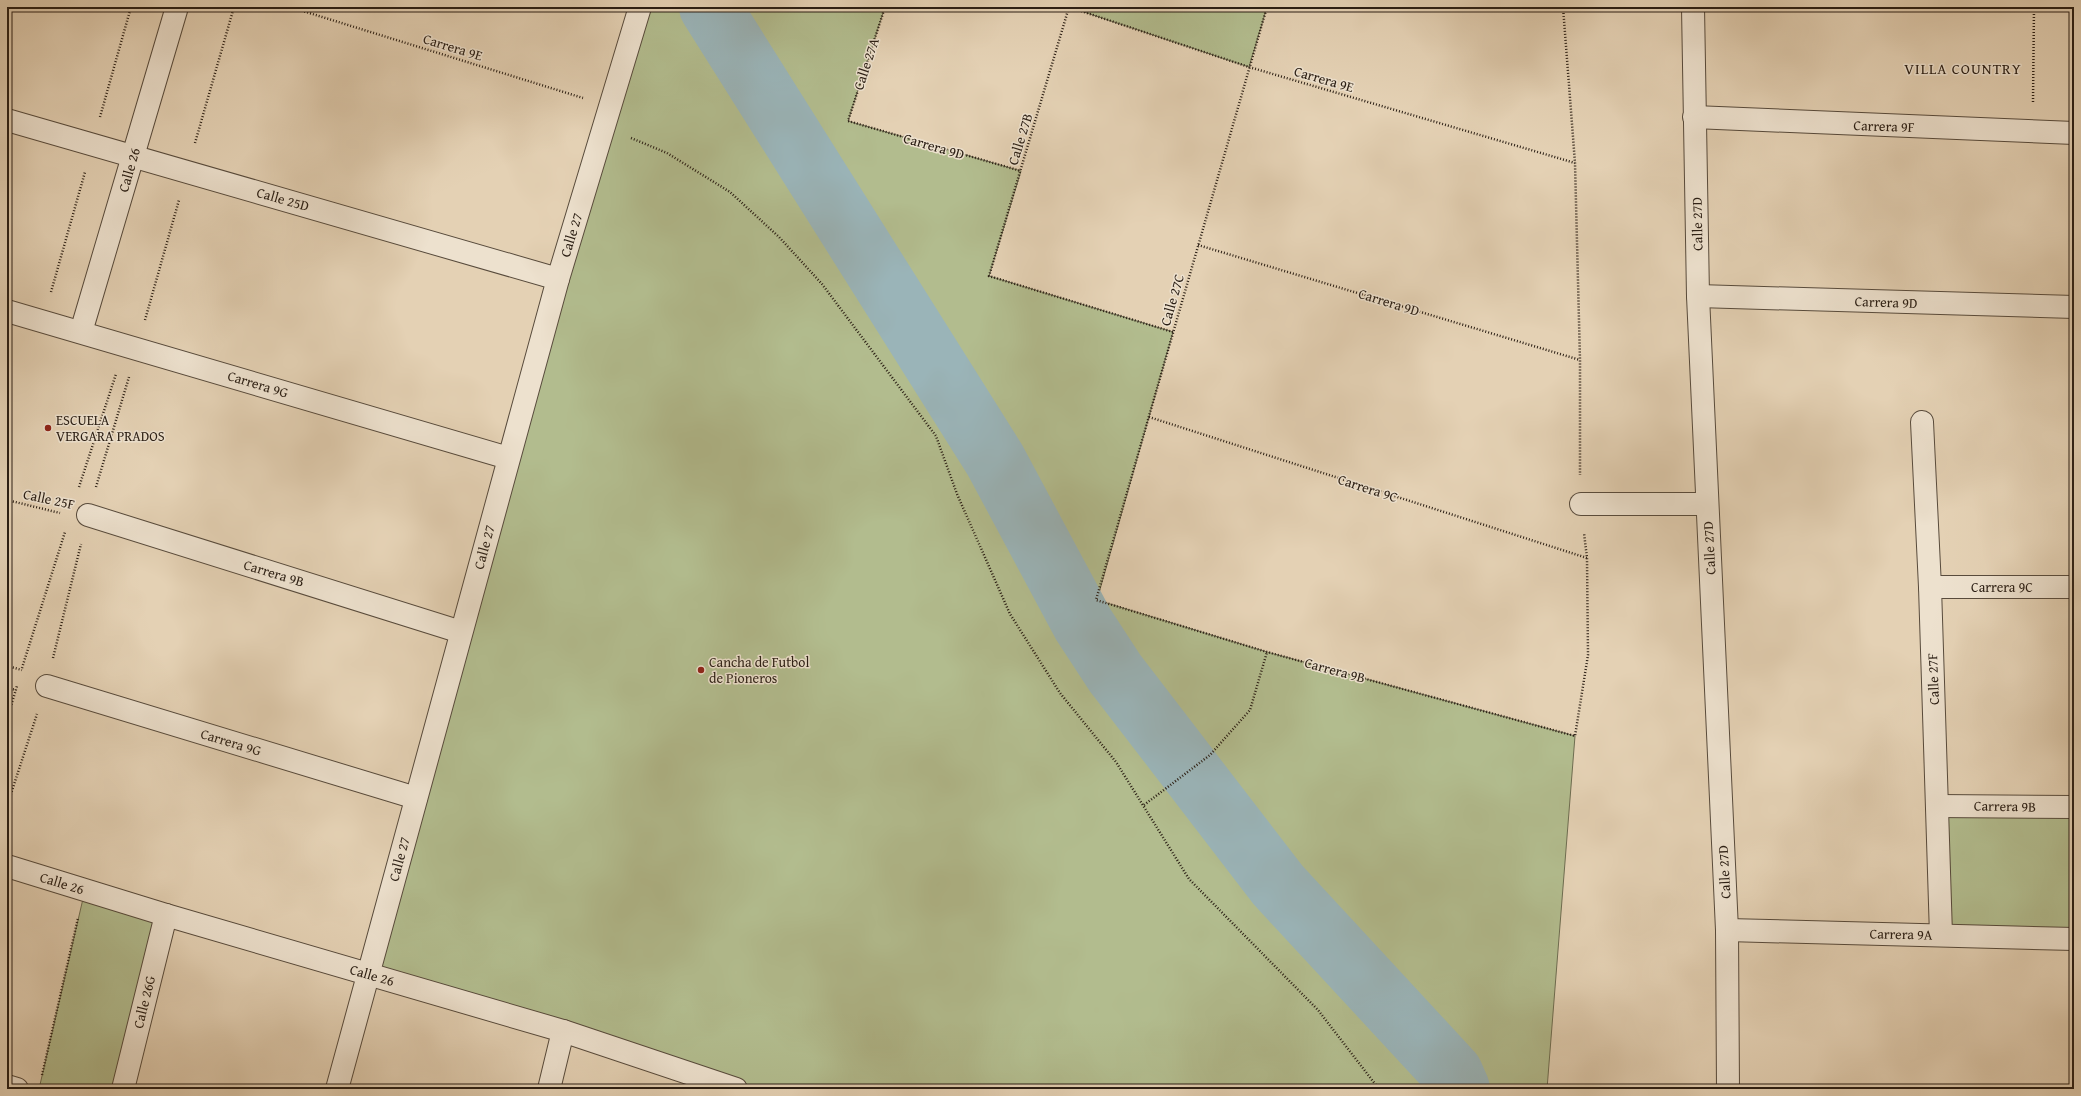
<svg xmlns="http://www.w3.org/2000/svg" width="2081" height="1096" font-family="'Gentium Book Plus',serif">
  <rect width="100%" height="100%" fill="#e4d1b4"/>
  <filter id="stains"><feTurbulence type="fractalNoise" baseFrequency=".005" numOctaves="4"/><feColorMatrix values="0 0 0 0 .2 0 0 0 0 .09 0 0 0 0 .02 0 0 0 .5 -.17"/></filter>
  <radialGradient id="worn" r=".72"><stop offset=".6" stop-color="#630" stop-opacity="0"/><stop offset="1" stop-color="#630" stop-opacity=".3"/></radialGradient>
  <g fill="#b2bc8e" stroke="#6e6d51">
    <path d="M 640,7 L 885,7 L 848,121 L 1021,171 L 989,276 L 1173,332 L 1097,600 L 1267,652 L 1575,736 L 1547,1089 L 735,1089 L 368,974 Z"/>
    <path d="M 1069,7 L 1267,7 L 1249,67 Z"/>
    <path d="M 1937,806 L 2074,807 L 2074,933 L 1941,935 Z"/>
    <path d="M 85,890 L 166,915 L 123,1089 L 39,1089 Z"/>
  </g>
  <g fill="none" stroke-linecap="round" stroke-linejoin="round">
    <path stroke="#9ab4b8" stroke-width="62" d="M 710,7 L 995,460 L 1083,624 L 1115,673 L 1278,885 L 1452,1073 L 1459,1089"/>
    <defs>
      <g id="minor">
        <path d="M 1693,7 L 1698,296 L 1727,930 L 1728,1089"/>
        <path d="M 1694,117 L 2074,133"/>
        <path d="M 7,120 L 558,279"/>
        <path d="M 1698,296 L 2074,307"/>
        <path d="M 7,311 L 508,458"/>
        <path d="M 81,332 L 177,7"/>
        <path d="M 1922,422 L 1930,587 L 1941,935"/>
        <path d="M 1581,504 L 1707,504"/>
        <path d="M 88,515 L 461,632"/>
        <path d="M 1930,587 L 2074,587"/>
        <path d="M 47,686 L 416,798"/>
        <path d="M 1937,806 L 2074,807"/>
        <path d="M 7,866 L 166,915 L 563,1031 L 736,1089"/>
        <path d="M 1727,930 L 2074,939"/>
        <path d="M 7,1086 L 17,1089"/>
        <path d="M 123,1089 L 166,915"/>
        <path d="M 337,1089 L 558,279 L 640,7"/>
        <path d="M 549,1089 L 563,1031"/>
      </g>
    </defs>
    <use href="#minor" stroke="#584b3c" stroke-width="24"/>
    <g stroke="#2a1e14" stroke-width="2.5" stroke-dasharray="1 2" stroke-linecap="butt">
      <path d="M 290,7 L 583,98"/>
      <path d="M 885,7 L 848,121 L 1021,171"/>
      <path d="M 1267,7 L 1096,600 L 1267,652 L 1575,736 L 1588,655 L 1587,558 L 1584,533"/>
      <path d="M 1563,7 L 1575,163 L 1580,360 L 1580,475"/>
      <path d="M 2033,102 L 2034,7"/>
      <path d="M 100,117 L 131,7"/>
      <path d="M 631,138 L 667,153 L 730,192 L 779,237 L 822,284 L 936,436 L 957,494 L 1010,614 L 1060,693 L 1116,762 L 1189,879 L 1318,1010 L 1379,1089"/>
      <path d="M 195,143 L 234,7"/>
      <path d="M 1198,245 L 1580,360"/>
      <path d="M 51,292 L 85,172"/>
      <path d="M 145,320 L 179,200"/>
      <path d="M 1173,332 L 989,276 L 1069,7 L 1249,67 L 1575,163"/>
      <path d="M 1149,417 L 1587,558"/>
      <path d="M 79,487 L 116,374"/>
      <path d="M 96,487 L 129,377"/>
      <path d="M 7,500 L 60,513"/>
      <path d="M 53,658 L 81,544"/>
      <path d="M 7,666 L 22,670"/>
      <path d="M 22,668 L 65,532"/>
      <path d="M 7,688 L 16,690"/>
      <path d="M 7,719 L 17,686"/>
      <path d="M 1144,805 L 1210,755 L 1250,710 L 1267,652"/>
      <path d="M 7,806 L 37,714"/>
      <path d="M 42,1075 L 78,918"/>
    </g>
    <use href="#minor" stroke="#ede1ce" stroke-width="22"/>
  </g>
  <g fill="#8f2418" stroke="#ede1ce" stroke-width="1.5">
    <circle cx="48" cy="428" r="4"/>
    <circle cx="701" cy="670" r="4"/>
  </g>
  <g text-anchor="middle" dominant-baseline="central" stroke-width="3" stroke-linejoin="round" paint-order="stroke">
    <g font-size="14" fill="#2a1e14" stroke="#ede1ce">
      <text transform="translate(453 47) rotate(17)">Carrera 9E</text>
      <text transform="translate(866 64) rotate(-72)">Calle 27A</text>
      <text transform="translate(1324 79) rotate(16)">Carrera 9E</text>
      <text transform="translate(1884 126) rotate(2)">Carrera 9F</text>
      <text transform="translate(1020 139) rotate(-73)">Calle 27B</text>
      <text transform="translate(934 146) rotate(16)">Carrera 9D</text>
      <text transform="translate(129 170) rotate(-74)">Calle 26</text>
      <text transform="translate(283 199) rotate(16)">Calle 25D</text>
      <text transform="translate(1697 224) rotate(-91)">Calle 27D</text>
      <text transform="translate(571 235) rotate(-73)">Calle 27</text>
      <text transform="translate(1172 300) rotate(-74)">Calle 27C</text>
      <text transform="translate(1389 302) rotate(17)">Carrera 9D</text>
      <text transform="translate(1886 302) rotate(2)">Carrera 9D</text>
      <text transform="translate(258 384) rotate(17)">Carrera 9G</text>
      <text transform="translate(1368 488) rotate(18)">Carrera 9C</text>
      <text transform="translate(49 499) rotate(12)">Calle 25F</text>
      <text transform="translate(484 547) rotate(-75)">Calle 27</text>
      <text transform="translate(1709 548) rotate(-93)">Calle 27D</text>
      <text transform="translate(274 573) rotate(17)">Carrera 9B</text>
      <text x="2002" y="587">Carrera 9C</text>
      <text transform="translate(1335 670) rotate(15)">Carrera 9B</text>
      <text transform="translate(1933 679) rotate(-92)">Calle 27F</text>
      <text transform="translate(231 742) rotate(17)">Carrera 9G</text>
      <text transform="translate(2005 806) rotate(1)">Carrera 9B</text>
      <text transform="translate(399 859) rotate(-75)">Calle 27</text>
      <text transform="translate(1724 872) rotate(-93)">Calle 27D</text>
      <text transform="translate(62 883) rotate(17)">Calle 26</text>
      <text transform="translate(1901 934) rotate(1)">Carrera 9A</text>
      <text transform="translate(372 975) rotate(16)">Calle 26</text>
      <text transform="translate(144 1002) rotate(-76)">Calle 26G</text>
    </g>
    <g font-size="14" fill="#2a1e14" stroke="#ede1ce" text-anchor="start">
      <text x="56" y="420">ESCUELA<tspan x="56" dy="16">VERGARA PRADOS</tspan></text>
      <text x="709" y="662">Cancha de Futbol<tspan x="709" dy="16">de Pioneros</tspan></text>
    </g>
    <g font-size="15" letter-spacing="1" fill="#2a1e14" stroke="#ede1ce">
      <text x="1963" y="68">VILLA COUNTRY</text>
    </g>
  </g>
  <rect width="2081" height="1096" fill="none" stroke="#e4d1b4" stroke-width="24"/>
  <rect x="8" y="8" width="2065" height="1080" fill="none" stroke="#2a1e14" stroke-width="2"/>
  <rect x="12" y="12" width="2057" height="1072" fill="none" stroke="#2a1e14"/>
  <rect width="100%" height="100%" filter="url(#stains)"/>
  <rect width="100%" height="100%" fill="url(#worn)"/>
</svg>
